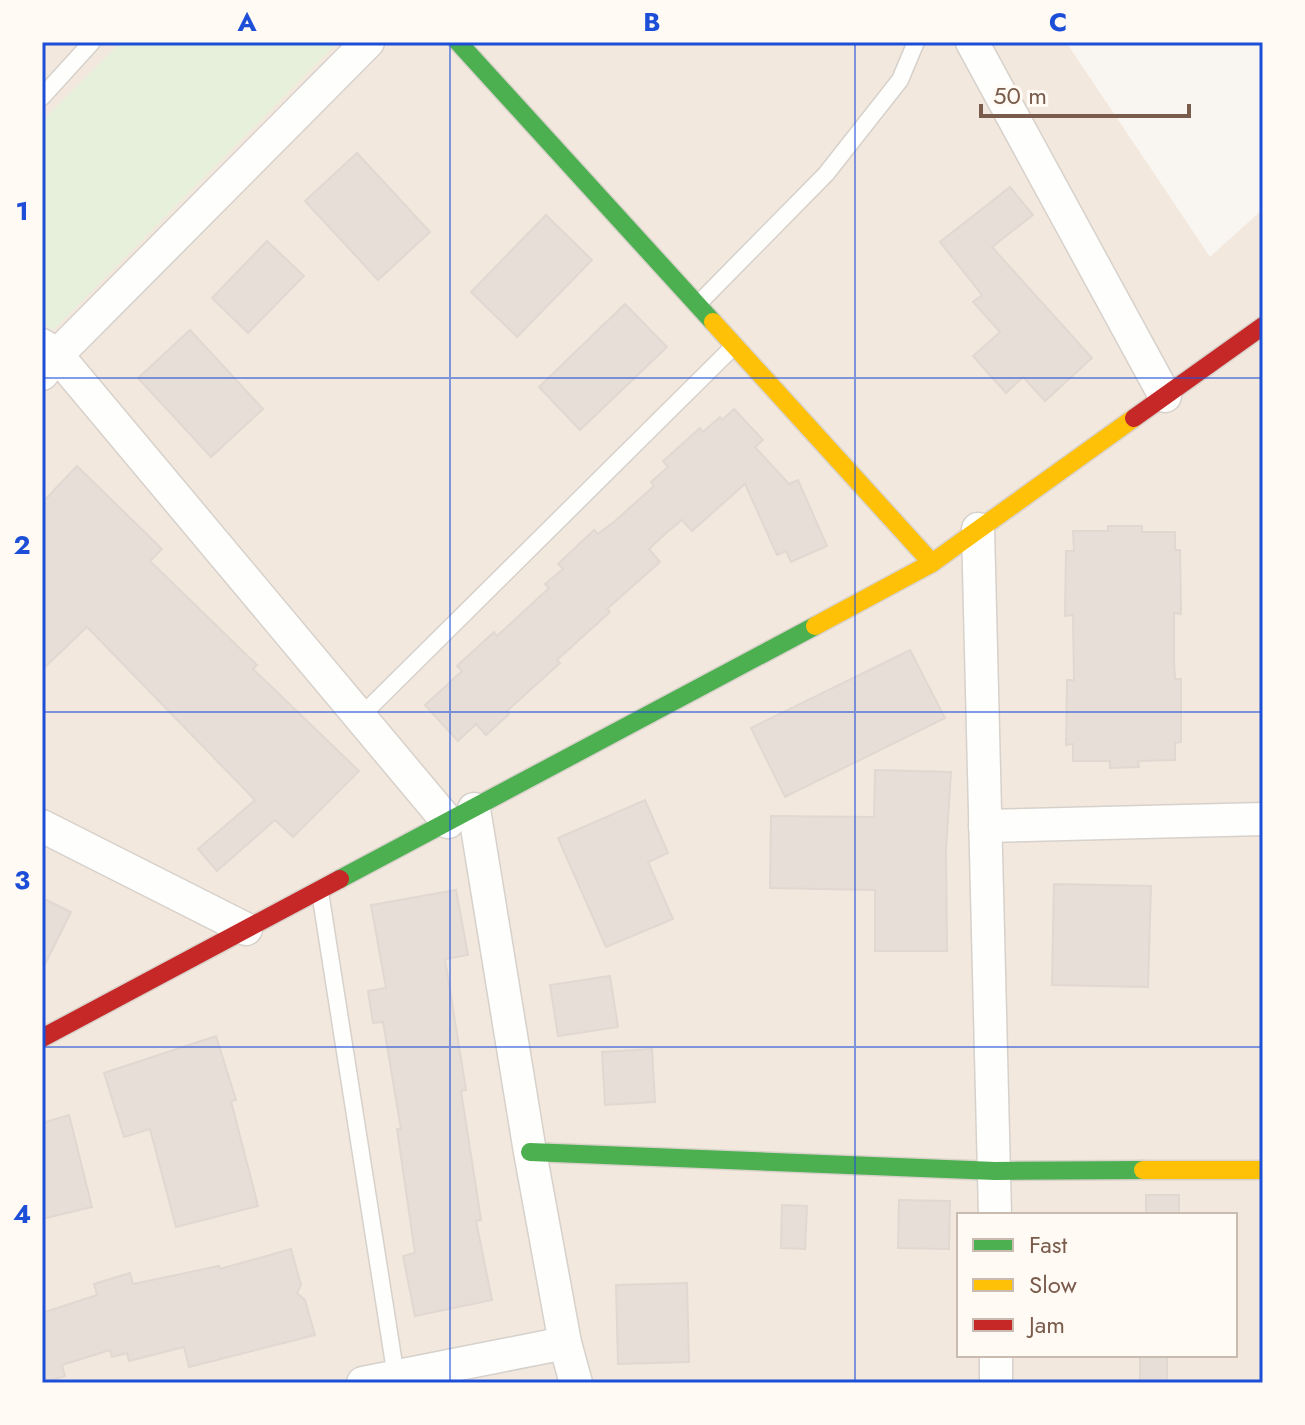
<svg xmlns="http://www.w3.org/2000/svg" width="1305" height="1425" font-family="Jost,sans-serif">
  <rect width="100%" height="100%" fill="#f9f5f0"/>
  <path fill="#f2e8de" fill-rule="evenodd" d="M 42,42 L 1066,42 L 1210,257 L 1263,209 L 1263,1383 L 42,1383 ZM 959,1215 L 1235,1215 L 1235,1355 L 959,1355 Z"/>
  <path fill="#e7f0db" d="M 121,42 L 338,42 L 53,330 L 42,323 L 42,121 Z"/>
  <g fill="#e6ded7" stroke="#e2d8d2" stroke-width="2">
    <path d="M 357,153 L 430,232 L 378,280 L 305,201 Z"/>
    <path d="M 1010,187 L 1033,215 L 992,247 L 1092,358 L 1045,401 L 1023,377 L 1006,393 L 973,356 L 1000,332 L 973,302 L 982,295 L 940,242 Z"/>
    <path d="M 546,215 L 592,260 L 517,337 L 471,292 Z"/>
    <path d="M 267,241 L 304,276 L 248,333 L 212,298 Z"/>
    <path d="M 625,304 L 667,347 L 580,430 L 539,387 Z"/>
    <path d="M 190,330 L 263,409 L 211,457 L 138,378 Z"/>
    <path d="M 734,409 L 763,440 L 755,447 L 789,484 L 798,480 L 827,546 L 791,562 L 786,551 L 777,555 L 745,484 L 692,531 L 682,520 L 665,534 L 649,549 L 660,562 L 607,609 L 610,612 L 557,660 L 560,663 L 507,711 L 509,714 L 486,735 L 476,724 L 458,741 L 425,705 L 462,671 L 457,666 L 494,632 L 497,636 L 549,588 L 545,584 L 563,569 L 558,564 L 594,530 L 598,534 L 615,521 L 654,486 L 651,482 L 668,467 L 663,461 L 700,428 L 703,432 L 720,417 L 722,420 Z"/>
    <path d="M 77,466 L 162,549 L 150,561 L 257,665 L 253,669 L 359,771 L 293,837 L 275,820 L 217,871 L 198,849 L 255,800 L 87,627 L 42,670 L 42,503 Z"/>
    <path d="M 1108,526 L 1142,526 L 1142,532 L 1175,532 L 1175,550 L 1180,550 L 1181,614 L 1174,613 L 1174,661 L 1175,679 L 1181,679 L 1181,742 L 1175,743 L 1175,760 L 1138,761 L 1139,767 L 1110,768 L 1110,761 L 1073,761 L 1073,744 L 1066,745 L 1067,680 L 1074,680 L 1073,615 L 1065,616 L 1066,551 L 1074,551 L 1073,531 L 1108,531 Z"/>
    <path d="M 910,650 L 945,718 L 785,797 L 751,728 Z"/>
    <path d="M 875,770 L 951,772 L 946,849 L 947,951 L 875,951 L 875,890 L 770,888 L 771,816 L 874,817 Z"/>
    <path d="M 645,800 L 668,853 L 648,862 L 673,919 L 606,947 L 558,838 Z"/>
    <path d="M 1054,884 L 1151,886 L 1148,987 L 1052,985 Z"/>
    <path d="M 456,890 L 468,955 L 445,959 L 466,1090 L 461,1091 L 481,1220 L 476,1221 L 492,1300 L 415,1316 L 403,1256 L 415,1253 L 397,1129 L 401,1129 L 383,1022 L 373,1023 L 368,991 L 386,988 L 371,905 Z"/>
    <path d="M 42,898 L 71,912 L 42,970 Z"/>
    <path d="M 610,976 L 618,1027 L 558,1036 L 550,985 Z"/>
    <path d="M 216,1036 L 236,1100 L 231,1101 L 258,1206 L 176,1227 L 150,1129 L 124,1137 L 104,1073 Z"/>
    <path d="M 652,1049 L 655,1102 L 605,1105 L 602,1052 Z"/>
    <path d="M 69,1115 L 92,1207 L 42,1219 L 42,1123 Z"/>
    <rect x="1146" y="1195" width="33" height="20"/>
    <path d="M 899,1200 L 950,1201 L 949,1249 L 898,1248 Z"/>
    <path d="M 782,1205 L 807,1206 L 805,1249 L 781,1248 Z"/>
    <path d="M 291,1249 L 301,1285 L 297,1293 L 305,1300 L 315,1335 L 189,1367 L 184,1347 L 129,1361 L 127,1353 L 112,1357 L 110,1350 L 62,1365 L 65,1376 L 42,1383 L 42,1313 L 97,1295 L 94,1284 L 130,1273 L 133,1284 L 219,1266 L 220,1269 Z"/>
    <path d="M 687,1283 L 689,1362 L 618,1364 L 616,1285 Z"/>
    <rect x="1140" y="1355" width="27" height="28"/>
  </g>
  <g fill="none" stroke-linecap="round" stroke-linejoin="round">
    <defs>
      <g id="lane">
        <path d="M 42,97 L 92,42"/>
        <path d="M 699,303 L 826,174 L 900,80 L 916,42"/>
        <path d="M 360,717 L 732,348"/>
        <path d="M 320,892 L 396,1377"/>
      </g>
      <g id="street">
        <path d="M 972,42 L 1165,396"/>
        <path d="M 42,345 L 57,355 L 448,822"/>
        <path d="M 42,374 L 57,355 L 368,42"/>
        <path d="M 978,529 L 995,1215"/>
        <path d="M 474,809 L 530,1152 L 565,1343 L 576,1383"/>
        <path d="M 42,826 L 246,929"/>
        <path d="M 985,826 L 1263,819"/>
        <path d="M 996,1355 L 996,1383"/>
        <path d="M 363,1383 L 565,1343"/>
      </g>
      <g id="fast">
        <path d="M 458,42 L 713,322"/>
        <path d="M 340,879 L 815,626"/>
        <path d="M 530,1152 L 995,1171 L 1143,1170"/>
      </g>
      <g id="slow">
        <path d="M 713,322 L 932,563"/>
        <path d="M 815,626 L 932,563 L 1134,418"/>
        <path d="M 1143,1170 L 1263,1170"/>
      </g>
      <g id="jam">
        <path d="M 1134,418 L 1263,326"/>
        <path d="M 42,1038 L 340,879"/>
      </g>
    </defs>
    <use href="#lane" stroke="#d7d1cb" stroke-width="19"/>
    <use href="#street" stroke="#d7d1cb" stroke-width="35"/>
    <use href="#fast" stroke="#d9d2cb" stroke-width="21"/>
    <use href="#slow" stroke="#d9d2cb" stroke-width="21"/>
    <use href="#jam" stroke="#d9d2cb" stroke-width="21"/>
    <use href="#lane" stroke="#fefefd" stroke-width="16"/>
    <use href="#street" stroke="#fefefd" stroke-width="32"/>
    <use href="#fast" stroke="#4caf50" stroke-width="18"/>
    <use href="#slow" stroke="#ffc107" stroke-width="18"/>
    <use href="#jam" stroke="#c62828" stroke-width="18"/>
  </g>
  <path fill="none" stroke="#1d4ed8" stroke-width="2" stroke-opacity="0.55" d="M 450,42 L 450,1383M 855,42 L 855,1383M 42,378 L 1263,378M 42,712 L 1263,712M 42,1047 L 1263,1047"/>
  <rect width="1305" height="1425" fill="none" stroke="#fffaf3" stroke-width="88"/>
  <rect x="957" y="1213" width="280" height="144" fill="#fffaf3" stroke="#cabbb1" stroke-width="2"/>
  <rect x="973" y="1239" width="40" height="12" fill="#4caf50" stroke="#cabbb1" stroke-width="2"/>
  <text x="1029" y="1253" font-size="24" fill="#7a5c4d">Fast</text>
  <rect x="973" y="1279" width="40" height="12" fill="#ffc107" stroke="#cabbb1" stroke-width="2"/>
  <text x="1029" y="1293" font-size="24" fill="#7a5c4d">Slow</text>
  <rect x="973" y="1319" width="40" height="12" fill="#c62828" stroke="#cabbb1" stroke-width="2"/>
  <text x="1029" y="1333" font-size="24" fill="#7a5c4d">Jam</text>
  <path d="M981 104v12h208v-12" fill="none" stroke="#7a5c4d" stroke-width="4"/>
  <text x="993" y="104" font-size="24" fill="#7a5c4d" stroke="#fffaf3" stroke-width="6" paint-order="stroke">50 m</text>
  <rect x="44" y="44" width="1217" height="1337" fill="none" stroke="#1d4ed8" stroke-width="3"/>
  <g font-size="26" text-anchor="middle" font-weight="bold" fill="#1d4ed8">
    <text x="247" y="31">A</text>
    <text x="652" y="31">B</text>
    <text x="1058" y="31">C</text>
    <text x="22" y="220">1</text>
    <text x="22" y="554">2</text>
    <text x="22" y="889">3</text>
    <text x="22" y="1223">4</text>
  </g>
</svg>
